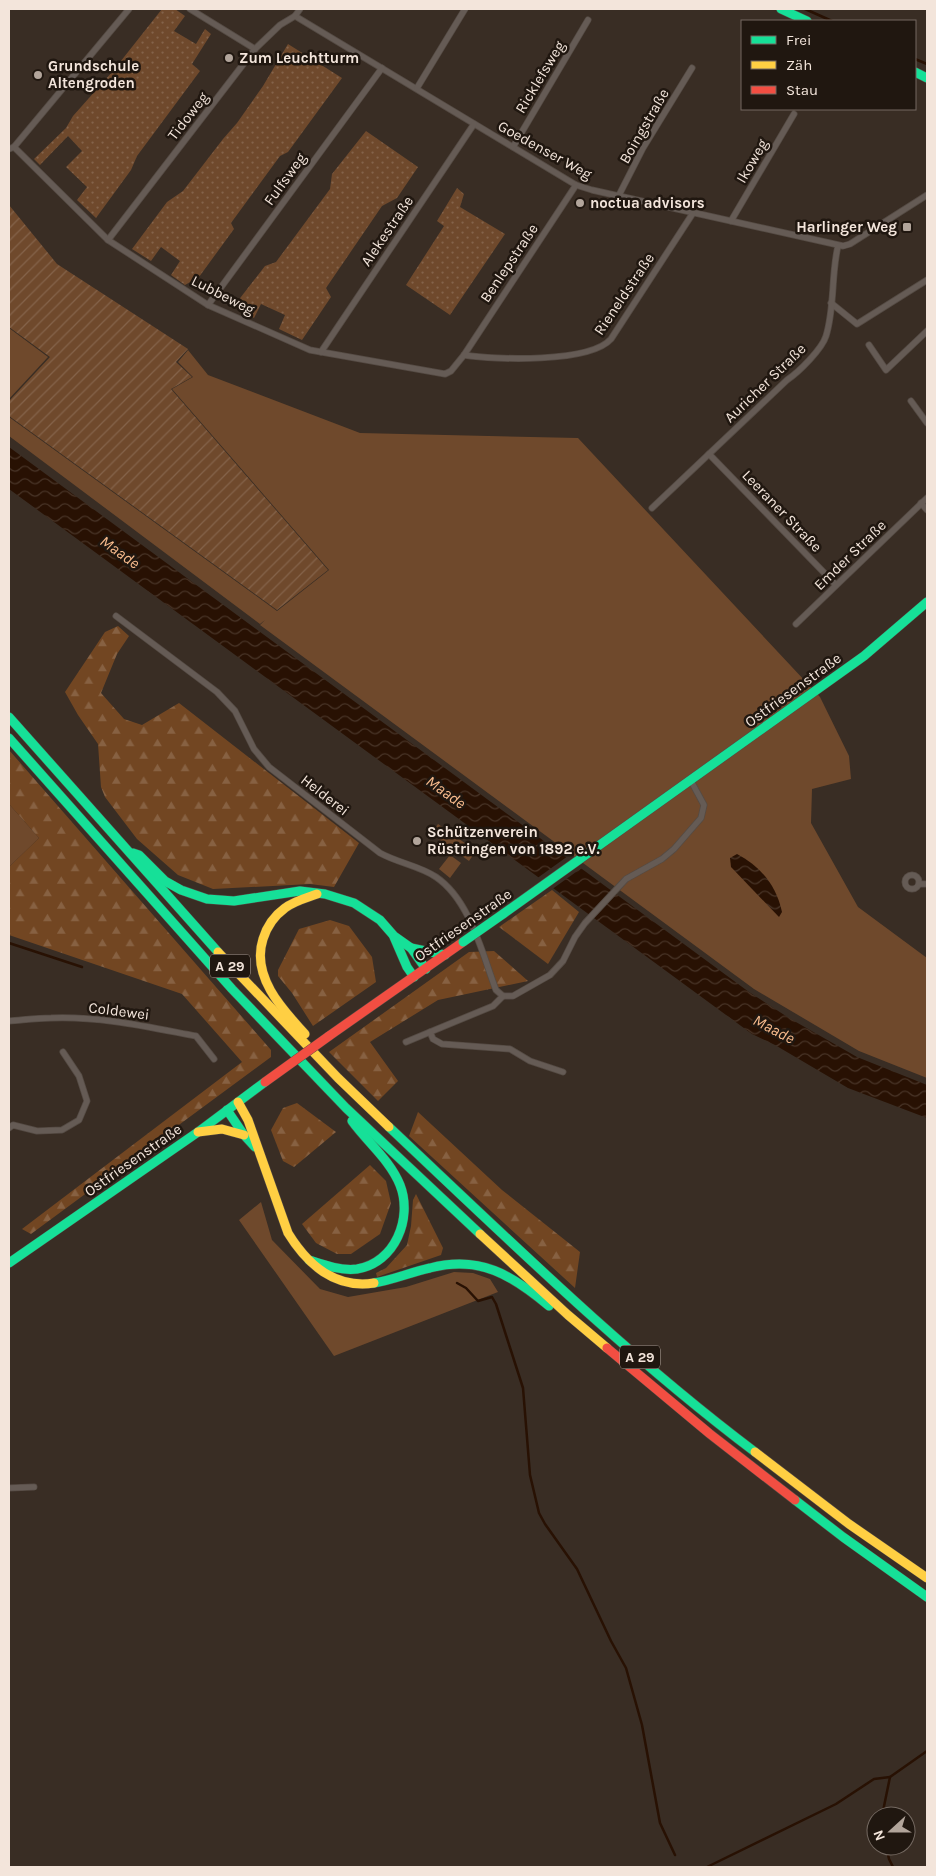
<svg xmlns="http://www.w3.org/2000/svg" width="936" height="1876" font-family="Karla,sans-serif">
  <defs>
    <pattern id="forest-firs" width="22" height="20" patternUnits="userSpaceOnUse" patternTransform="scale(1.25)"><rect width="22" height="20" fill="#724622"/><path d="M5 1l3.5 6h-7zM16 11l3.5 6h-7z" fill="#876142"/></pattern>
    <pattern id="park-dots" width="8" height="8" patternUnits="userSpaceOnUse" patternTransform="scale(1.25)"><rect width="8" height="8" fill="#6f492c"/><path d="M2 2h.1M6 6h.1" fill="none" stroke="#84634a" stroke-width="1.8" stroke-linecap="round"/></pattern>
    <pattern id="garden-furrows" width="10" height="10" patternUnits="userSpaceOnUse" patternTransform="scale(1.25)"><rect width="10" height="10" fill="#6f492c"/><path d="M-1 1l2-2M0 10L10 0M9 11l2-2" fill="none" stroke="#84634a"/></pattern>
    <pattern id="water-waves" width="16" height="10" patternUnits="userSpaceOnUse" patternTransform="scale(1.25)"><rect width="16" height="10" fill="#281103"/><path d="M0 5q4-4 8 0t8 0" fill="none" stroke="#483427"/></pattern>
  </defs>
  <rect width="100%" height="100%" fill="#392d24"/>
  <g fill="#6f492c">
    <path d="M 9,328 L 48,357 L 9,399 Z"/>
    <path d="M 188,350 L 208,375 L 360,433 L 578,438 L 820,697 L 849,756 L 851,779 L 812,789 L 811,823 L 858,907 L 927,958 L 927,1078 L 859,1051 L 754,989 L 260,625 L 265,620 L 260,624 L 9,436 L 9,417 L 277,611 L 329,570 L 172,389 L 193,377 L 178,362 Z"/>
    <path d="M 9,804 L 39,838 L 9,867 Z"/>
    <path d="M 438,824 L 476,851 L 469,861 L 431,834 Z"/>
    <path d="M 450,855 L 461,863 L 450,878 L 439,869 Z"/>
    <path d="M 261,1202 L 272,1240 L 320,1289 L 348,1297 L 406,1287 L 454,1272 L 473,1273 L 490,1279 L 498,1292 L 334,1356 L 239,1220 Z"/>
  </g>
  <g fill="url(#forest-firs)">
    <path d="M 118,626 L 129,636 L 117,654 L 101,693 L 124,719 L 142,725 L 179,703 L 359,843 L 334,887 L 310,884 L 213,889 L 178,875 L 137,839 L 105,797 L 101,787 L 98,744 L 78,715 L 65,692 L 105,632 Z"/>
    <path d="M 9,750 L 271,1050 L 271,1057 L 31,1234 L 22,1229 L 242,1062 L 182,994 L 9,935 L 9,867 L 39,838 L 9,804 Z"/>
    <path d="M 552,890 L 579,912 L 548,964 L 499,927 Z"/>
    <path d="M 330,920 L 349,926 L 372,957 L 376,982 L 313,1026 L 292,993 L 278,976 L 278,970 L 299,929 Z"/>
    <path d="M 494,951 L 528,981 L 438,1000 L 370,1042 L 398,1081 L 378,1101 L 329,1052 L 469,952 Z"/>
    <path d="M 297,1103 L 336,1132 L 294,1167 L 283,1161 L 271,1130 L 283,1108 Z"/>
    <path d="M 418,1112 L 502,1190 L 580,1252 L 575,1288 L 409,1136 Z"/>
    <path d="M 370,1165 L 386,1181 L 391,1203 L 380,1234 L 351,1254 L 337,1254 L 316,1243 L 302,1224 Z"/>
    <path d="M 416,1194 L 443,1248 L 441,1255 L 377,1277 L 376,1273 L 386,1268 L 407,1245 L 411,1226 L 413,1200 Z"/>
  </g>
  <g fill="url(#park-dots)">
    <path d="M 162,9 L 175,9 L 185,16 L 174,31 L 196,44 L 205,29 L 211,34 L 192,64 L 200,71 L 137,156 L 131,170 L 96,218 L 77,200 L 87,187 L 66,167 L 82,151 L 68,136 L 40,165 L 34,159 L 66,128 L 73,116 L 113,71 Z"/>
    <path d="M 288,44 L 342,78 L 288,152 L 280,156 L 231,223 L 234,229 L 199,277 L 185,285 L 171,275 L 180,261 L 161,247 L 151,261 L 132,249 L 167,202 L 183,191 L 223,139 L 237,123 L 263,86 Z"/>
    <path d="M 366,131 L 418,167 L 397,198 L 382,206 L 326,288 L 331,297 L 302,340 L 279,329 L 285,315 L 261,304 L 254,318 L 234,306 L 265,266 L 276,262 L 330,189 L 332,174 Z"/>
    <path d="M 457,188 L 464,194 L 460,207 L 505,234 L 450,315 L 406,285 L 444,226 L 437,221 Z"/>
  </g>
  <path fill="url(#garden-furrows)" d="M 9,205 L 57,264 L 188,349 L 176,362 L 192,377 L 171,389 L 328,570 L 277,610 L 9,416 L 9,401 L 50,357 L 9,327 Z"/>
  <g fill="url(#water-waves)">
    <path d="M 9,447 L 749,992 L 789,1018 L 857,1057 L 927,1085 L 927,1118 L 848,1088 L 775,1045 L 752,1034 L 9,489 Z"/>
    <path d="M 737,854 C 761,867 776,885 782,912 L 779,917 L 731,867 L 730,858 Z"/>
  </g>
  <path fill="#392d24" d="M 568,856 L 583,867 L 551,890 L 536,879 Z"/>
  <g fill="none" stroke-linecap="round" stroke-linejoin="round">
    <g stroke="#281103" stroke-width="2.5">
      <path d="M 805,9 L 832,21"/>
      <path d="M 915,59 L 927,64"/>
      <path d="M 9,943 L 82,967"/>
      <path d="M 457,1283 L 466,1288 L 478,1301 L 492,1297 L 496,1304 L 523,1388 L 530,1475 L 539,1513 L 545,1524 L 577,1569 L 611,1641 L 626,1668 L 642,1725 L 660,1823 L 675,1855"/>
      <path d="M 882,1816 L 890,1777 L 927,1751"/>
      <path d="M 886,1846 L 889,1859 L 893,1867"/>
      <path d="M 707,1867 L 836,1804 L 874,1779 L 890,1777"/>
    </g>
    <defs>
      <g id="street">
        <path d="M 190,9 L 255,49"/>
        <path d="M 295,16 L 576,185 L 592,190 L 843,246 L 850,244 L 927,195"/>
        <path d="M 417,88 L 465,9"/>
        <path d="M 14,147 L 129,9"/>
        <path d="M 513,147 L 588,20"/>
        <path d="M 9,149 L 14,147 L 108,240 L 208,305 L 310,350 L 445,374 L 451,371 L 464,355 L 576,185"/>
        <path d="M 618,197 L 643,148 L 692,68"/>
        <path d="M 731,221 L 794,114"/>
        <path d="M 108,240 L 255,49 L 280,25 L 295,16 L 300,9"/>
        <path d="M 831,303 L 857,324 L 927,280"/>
        <path d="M 208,305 L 382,68"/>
        <path d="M 869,345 L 886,370 L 927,331"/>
        <path d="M 321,352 L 474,124"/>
        <path d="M 464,355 C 495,360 590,363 611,339 L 693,213"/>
        <path d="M 911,401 L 927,423"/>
        <path d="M 709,454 L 836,585"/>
        <path d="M 921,503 L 927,510"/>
        <path d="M 652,508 L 787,380 C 799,372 822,349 826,336 C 835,307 831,275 838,246"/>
        <path d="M 116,616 L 217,692 L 235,711 L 254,749 L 269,767 L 380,853 C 398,863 420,866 436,877 C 470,900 482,953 496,990 L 503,996 L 513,996 L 550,975 L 563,961 L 575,937 L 585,923 L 626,879 L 662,859 L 674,849 L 701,818 L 704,805 L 691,781"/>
        <path d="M 796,624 L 927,498"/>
        <circle cx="912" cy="882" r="7"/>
        <path d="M 919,884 L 927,884"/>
        <path d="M 503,996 L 493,1006 L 430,1032 L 433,1039 L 442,1044 L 510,1049 L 530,1061 L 563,1072"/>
        <path d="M 9,1021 C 23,1020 37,1018 51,1018 C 100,1016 148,1027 196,1036 L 214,1059"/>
        <path d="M 406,1042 L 430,1032"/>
        <path d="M 9,1128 L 13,1125 L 37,1131 L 62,1130 L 79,1120 L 87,1101 L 79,1076 L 63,1052"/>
        <path d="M 9,1488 L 34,1487"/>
      </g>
      <g id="fast">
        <path d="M 781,9 L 807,21"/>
        <path d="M 915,72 L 927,78"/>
        <path d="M 9,717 L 218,952"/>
        <path d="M 9,738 L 232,989 L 346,1108 L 480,1234"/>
        <path d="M 133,853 L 139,855 L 165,881 L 181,890 L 207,899 L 234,901 L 300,891 L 325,894 L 354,903 L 380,920 L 394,936 L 411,948 L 426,969"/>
        <path d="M 503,914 L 864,656 L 927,602"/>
        <path d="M 394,937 L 407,967 L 414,977"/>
        <path d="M 411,948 L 445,955"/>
        <path d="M 227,1110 L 244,1135 L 255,1147"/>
        <path d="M 389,1127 C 508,1239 625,1354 755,1452"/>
        <path d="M 309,1260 C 324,1265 341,1271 357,1269 C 395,1263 413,1218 400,1185 C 390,1160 367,1142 352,1121"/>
        <path d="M 9,1263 L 198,1132 L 265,1082"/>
        <path d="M 374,1283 C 393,1280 411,1272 430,1268 C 480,1255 512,1275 549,1306"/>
        <path d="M 795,1500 L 843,1537 L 927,1597"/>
      </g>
      <g id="slow">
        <path d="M 218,952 L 338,1078 L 389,1127"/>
        <path d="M 305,1034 C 282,1009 251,976 263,939 C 267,926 274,916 285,908 C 294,901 306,898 317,894"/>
        <path d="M 238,1102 L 248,1120 L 288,1233 C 307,1264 335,1289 374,1283"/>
        <path d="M 198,1132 L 222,1129 L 244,1135"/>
        <path d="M 480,1234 L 568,1315 L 607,1348"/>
        <path d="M 755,1452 L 849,1524 L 927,1578"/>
      </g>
      <g id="jam">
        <path d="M 329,1036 L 463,942"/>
        <path d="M 607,1348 L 710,1434 L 795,1500"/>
      </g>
    </defs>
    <use href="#street" stroke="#554b44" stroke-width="7"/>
    <use href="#fast" stroke="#554b44" stroke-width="10"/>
    <use href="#slow" stroke="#554b44" stroke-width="10"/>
    <use href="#jam" stroke="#554b44" stroke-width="10"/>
    <use href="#street" stroke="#655b55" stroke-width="5.5"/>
    <use href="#fast" stroke="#16e098" stroke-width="9"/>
    <use href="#slow" stroke="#ffcf43" stroke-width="9"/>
    <use href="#jam" stroke="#f24e42" stroke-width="9"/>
    <defs>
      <path id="fast-bridge" d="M 463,942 L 503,914"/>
      <path id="jam-bridge" d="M 265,1082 L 329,1036"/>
    </defs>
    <use href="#fast-bridge" stroke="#554b44" stroke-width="10" stroke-linecap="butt"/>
    <use href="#jam-bridge" stroke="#554b44" stroke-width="10" stroke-linecap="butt"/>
    <use href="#fast-bridge" stroke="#16e098" stroke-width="9"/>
    <use href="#jam-bridge" stroke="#f24e42" stroke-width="9"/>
  </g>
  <g fill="#b2a59b" stroke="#201710" stroke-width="2">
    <circle cx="229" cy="58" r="5"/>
    <circle cx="38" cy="75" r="5"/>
    <circle cx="580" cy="203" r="5"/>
    <rect x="902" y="222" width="10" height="10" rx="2.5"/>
    <circle cx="417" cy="841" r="5"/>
  </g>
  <g text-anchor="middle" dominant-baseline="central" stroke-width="5" stroke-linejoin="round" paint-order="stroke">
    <g fill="#201710" stroke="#b4a79e" stroke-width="1">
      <rect x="210" y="954.5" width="40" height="23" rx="4"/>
      <rect x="620" y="1345.5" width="40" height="23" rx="4"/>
    </g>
    <g font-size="14" font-weight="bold" fill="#f3e5db">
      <text x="230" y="966">A 29</text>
      <text x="640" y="1357">A 29</text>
    </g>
    <g font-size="15" font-weight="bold" fill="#f3e5db" stroke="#201710" text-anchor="start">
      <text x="239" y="58">Zum Leuchtturm</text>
      <text x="48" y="66">Grundschule<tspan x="48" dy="17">Altengroden</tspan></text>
      <text x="590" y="203">noctua advisors</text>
      <text x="897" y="227" text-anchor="end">Harlinger Weg</text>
      <text x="427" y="832">Schützenverein<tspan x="427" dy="17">Rüstringen von 1892 e.V.</tspan></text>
    </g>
    <g font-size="15" fill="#f3e5db" stroke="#201710">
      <text transform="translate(540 77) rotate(-59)">Ricklefsweg</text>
      <text transform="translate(188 116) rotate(-52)">Tidoweg</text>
      <text transform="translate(644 126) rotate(-60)">Boingstraße</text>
      <text transform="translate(545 150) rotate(29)">Goedenser Weg</text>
      <text transform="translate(752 161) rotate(-60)">Ikoweg</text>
      <text transform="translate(285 179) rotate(-54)">Fulfsweg</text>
      <text transform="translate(387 231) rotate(-56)">Alekestraße</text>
      <text transform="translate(509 263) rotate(-56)">Benlepstraße</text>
      <text transform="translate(624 294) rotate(-56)">Rieneldstraße</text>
      <text transform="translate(223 295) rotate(27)">Lubbeweg</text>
      <text transform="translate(765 383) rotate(-44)">Auricher Straße</text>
      <text transform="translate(782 511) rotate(46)">Leeraner Straße</text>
      <text transform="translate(850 555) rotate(-44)">Emder Straße</text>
      <text transform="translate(793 690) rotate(-36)">Ostfriesenstraße</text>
      <text transform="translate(325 795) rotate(38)">Helderei</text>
      <text transform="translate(463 925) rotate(-35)">Ostfriesenstraße</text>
      <text transform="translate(119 1011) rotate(7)">Coldewei</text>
      <text transform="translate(133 1160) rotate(-35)">Ostfriesenstraße</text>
    </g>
    <g font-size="16" font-style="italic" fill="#f7ba8c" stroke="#201710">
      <text transform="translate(120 552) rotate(36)">Maade</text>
      <text transform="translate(446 792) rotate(36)">Maade</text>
      <text transform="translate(774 1029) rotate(28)">Maade</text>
    </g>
  </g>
  <rect width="936" height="1876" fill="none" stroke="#f3e5db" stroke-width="20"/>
  <rect x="741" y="20" width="175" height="90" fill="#201710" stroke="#746961"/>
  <rect x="751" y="36" width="25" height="8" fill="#16e098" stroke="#746961"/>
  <text x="786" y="45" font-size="15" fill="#f3e5db">Frei</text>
  <rect x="751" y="61" width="25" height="8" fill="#ffcf43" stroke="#746961"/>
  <text x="786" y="70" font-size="15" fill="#f3e5db">Zäh</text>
  <rect x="751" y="86" width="25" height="8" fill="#f24e42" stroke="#746961"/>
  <text x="786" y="95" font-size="15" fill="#f3e5db">Stau</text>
  <g transform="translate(891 1831) rotate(249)"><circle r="24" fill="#201710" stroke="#746961"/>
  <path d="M0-4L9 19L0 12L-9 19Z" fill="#b2a59b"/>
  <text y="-8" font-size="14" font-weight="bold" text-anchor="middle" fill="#f3e5db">N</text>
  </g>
</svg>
